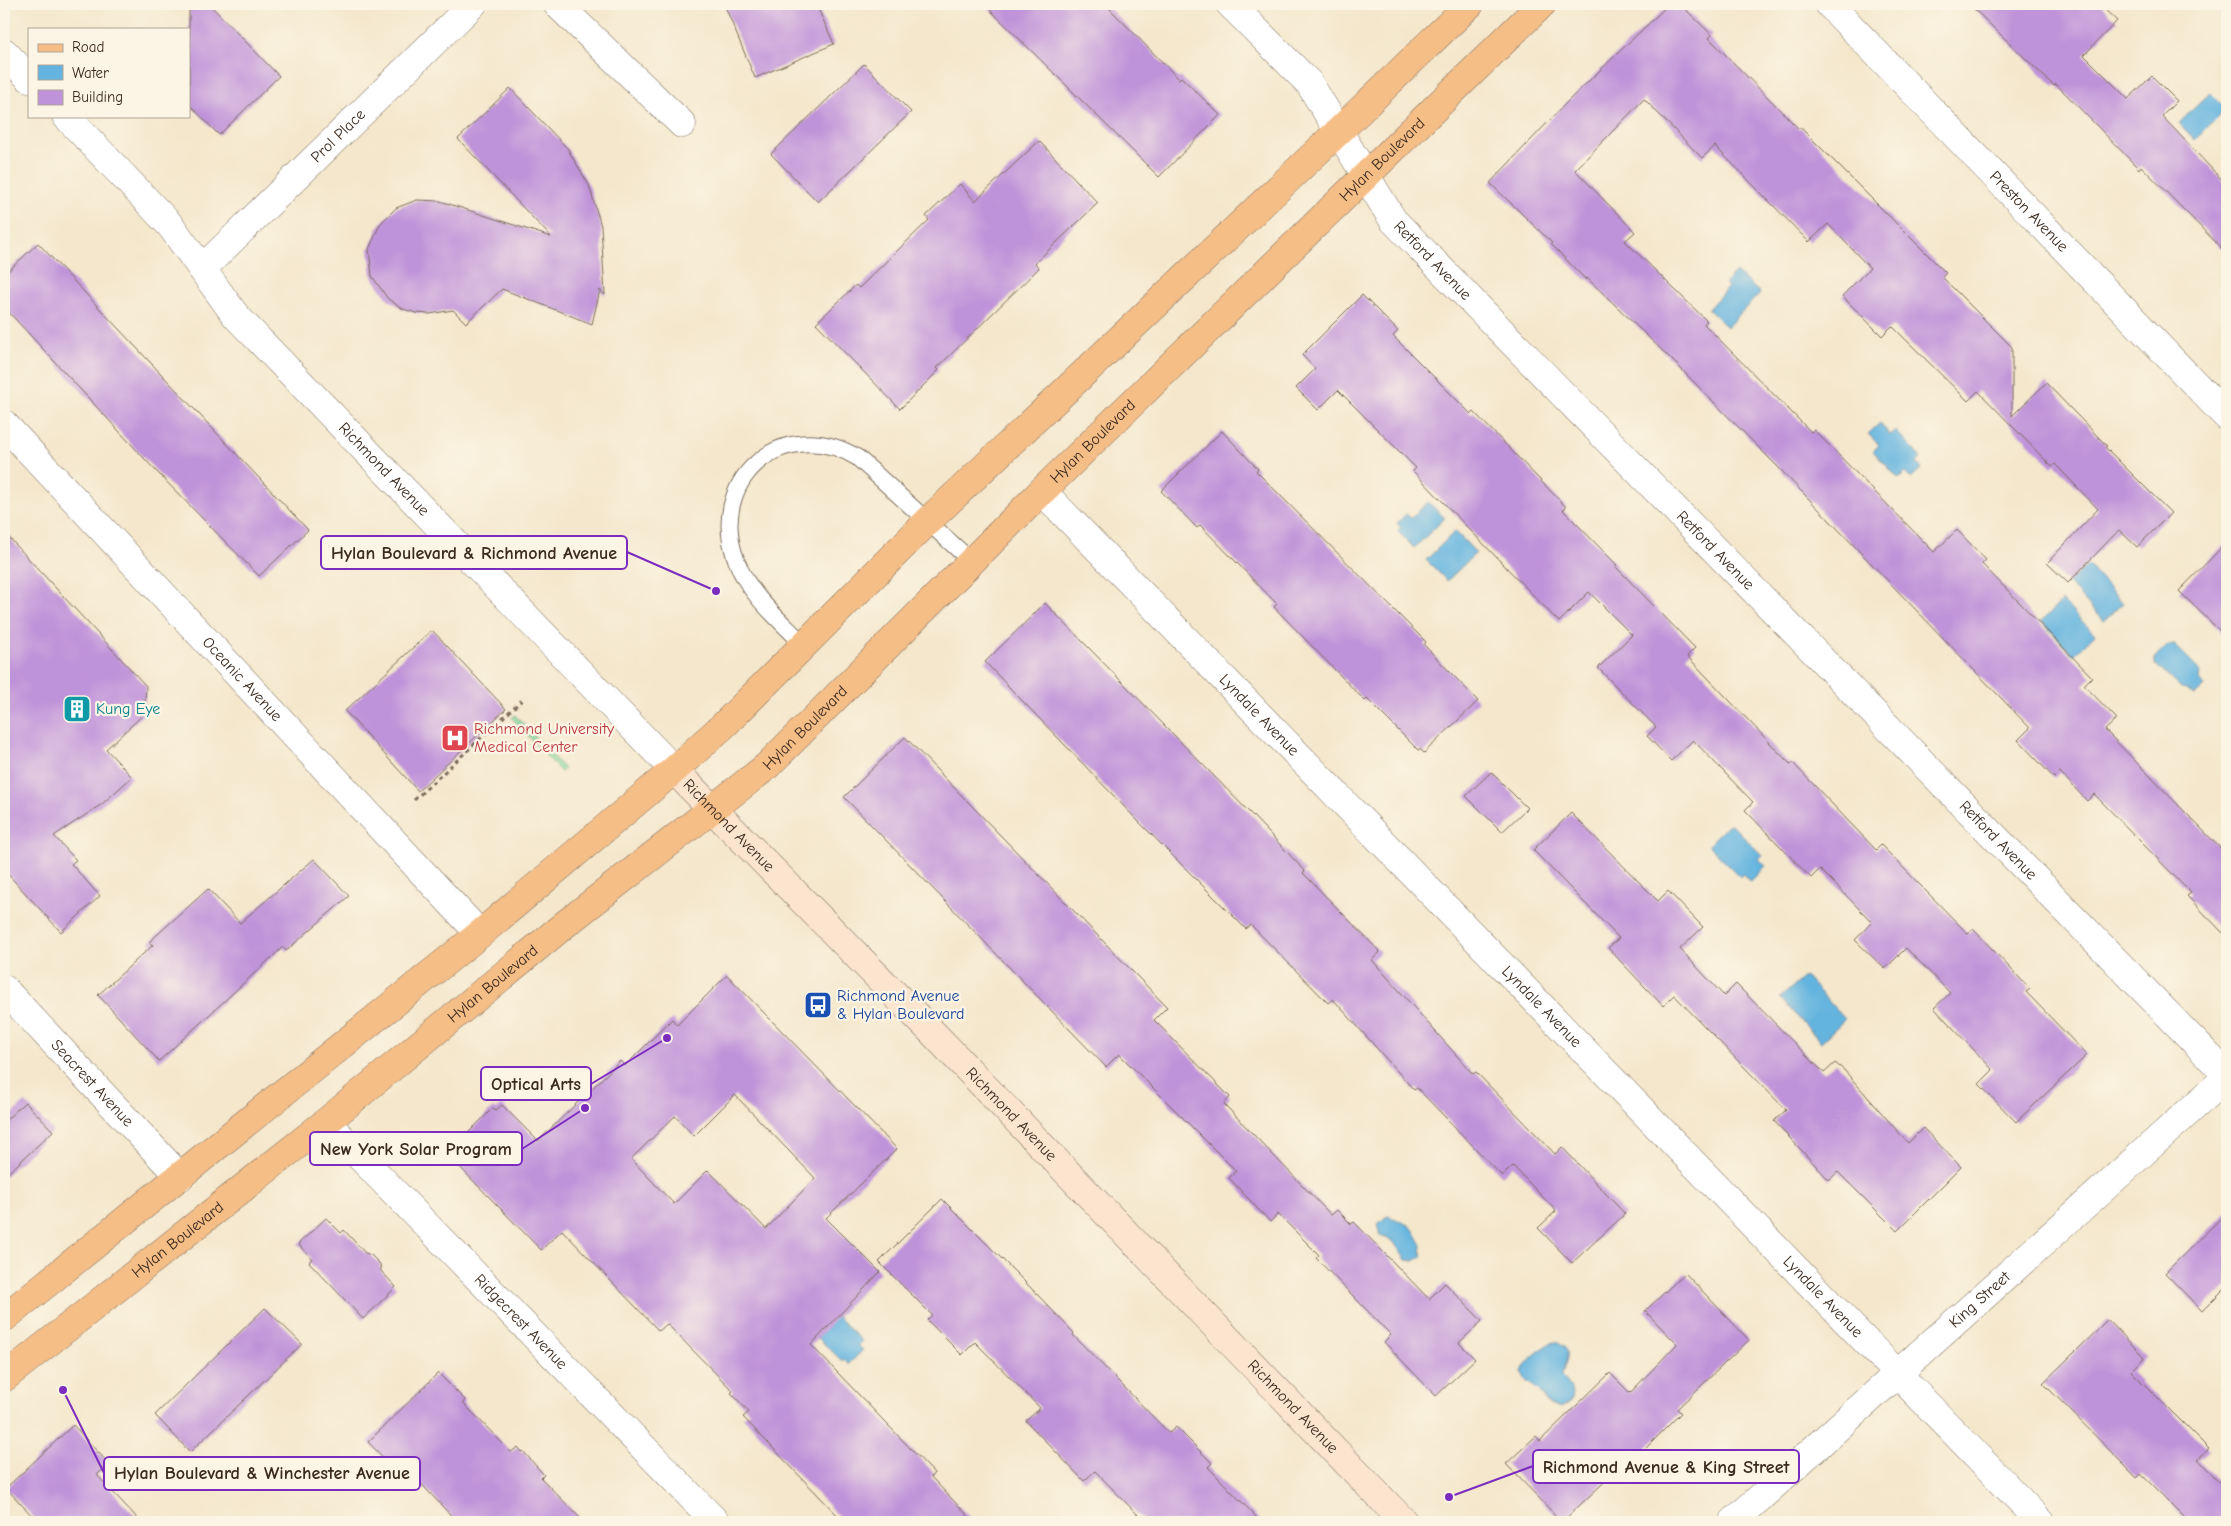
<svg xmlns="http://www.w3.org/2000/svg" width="2231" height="1526" font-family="'Comic Neue',sans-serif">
  <rect width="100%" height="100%" fill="#fcf5e5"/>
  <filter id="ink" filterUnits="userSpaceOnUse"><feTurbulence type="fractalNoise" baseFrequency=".02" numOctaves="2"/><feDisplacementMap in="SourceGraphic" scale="10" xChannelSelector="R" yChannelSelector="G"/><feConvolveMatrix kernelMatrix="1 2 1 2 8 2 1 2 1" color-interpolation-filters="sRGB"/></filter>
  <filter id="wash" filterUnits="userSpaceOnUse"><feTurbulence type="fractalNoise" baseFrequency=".0096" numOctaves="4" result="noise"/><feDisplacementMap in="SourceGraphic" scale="20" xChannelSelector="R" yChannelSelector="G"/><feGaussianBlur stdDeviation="1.12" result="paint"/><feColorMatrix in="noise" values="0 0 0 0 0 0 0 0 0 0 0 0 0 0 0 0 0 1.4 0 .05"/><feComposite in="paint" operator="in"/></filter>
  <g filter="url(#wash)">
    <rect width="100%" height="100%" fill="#f4e7cc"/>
    <path fill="#83da9e" stroke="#5f825e" d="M 515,715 L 564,769 L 561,772 L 512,718 Z"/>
    <g fill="#64b4df" stroke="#506f7e">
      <path d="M 2210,93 L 2226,109 L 2195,140 L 2179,123 Z"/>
      <path d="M 1736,272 L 1760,293 L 1727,327 L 1708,309 L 1728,287 L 1725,283 Z"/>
      <path d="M 1880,423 L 1890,435 L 1896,431 L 1921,458 L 1917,463 L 1922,469 L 1911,479 L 1905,473 L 1899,479 L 1873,451 L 1879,445 L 1868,434 Z"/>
      <path d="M 1428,502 L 1445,518 L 1414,548 L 1397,531 L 1401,528 L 1397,523 L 1406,514 L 1411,518 Z"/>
      <path d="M 1455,531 L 1476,553 L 1447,581 L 1426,560 Z"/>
      <path d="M 2088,565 L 2123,603 L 2103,621 L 2068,583 Z"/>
      <path d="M 2062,601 L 2095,634 L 2074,655 L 2041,621 Z"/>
      <path d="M 2167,645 L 2174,645 L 2200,671 L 2199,680 L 2205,686 L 2194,696 L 2187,690 L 2181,689 L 2155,664 L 2155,657 Z"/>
      <path d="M 1730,823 L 1762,855 L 1759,859 L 1766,866 L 1750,882 L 1743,874 L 1740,877 L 1708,845 Z"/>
      <path d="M 1805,976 L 1845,1019 L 1821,1042 L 1780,998 Z"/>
      <path d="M 1387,1216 C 1392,1217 1408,1224 1412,1228 C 1414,1230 1420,1242 1422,1245 L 1421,1257 L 1414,1261 L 1406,1260 L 1393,1241 L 1381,1236 L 1378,1224 Z"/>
      <path d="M 828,1308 L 862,1341 L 858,1345 L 863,1350 L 849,1364 L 844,1359 L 842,1361 L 808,1328 Z"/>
      <path d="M 1555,1342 C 1577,1349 1563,1363 1562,1376 C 1569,1386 1575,1389 1570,1402 L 1561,1408 L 1547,1403 C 1540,1389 1538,1390 1526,1381 L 1522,1372 C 1524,1363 1545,1343 1555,1342 Z"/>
    </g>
    <g id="blocks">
      <g fill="#bf93d9" fill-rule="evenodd">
        <path d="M 189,4 L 209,4 L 279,76 L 219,135 L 189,104 Z"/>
        <path d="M 724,4 L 816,4 L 834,44 L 755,78 Z"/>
        <path d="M 984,4 L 1105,4 L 1179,79 L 1181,77 L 1220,115 L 1159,177 Z"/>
        <path d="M 1669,4 L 1680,4 L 1712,35 L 1709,38 L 1799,129 L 1800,127 L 1946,273 L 1942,277 L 2012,347 L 2012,416 L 2046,383 L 2107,446 L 2105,447 L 2171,513 L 2137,547 L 2119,530 L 2068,583 L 2047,563 L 2098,509 L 2055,464 L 2052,467 L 1978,391 L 1968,401 L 1892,326 L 1882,336 L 1842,296 L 1870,268 L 1828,224 L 1809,242 L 1715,146 L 1702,158 L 1644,99 L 1575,170 L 1635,232 L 1625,241 L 1707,321 L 1704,324 L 1811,432 L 1814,430 L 1934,552 L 1957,530 L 1986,560 L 1982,564 L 2092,677 L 2084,685 L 2117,719 L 2105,730 L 2227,855 L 2227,937 L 2187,896 L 2191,893 L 2094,794 L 2087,801 L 2060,772 L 2054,778 L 2018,740 L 2030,728 L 1777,466 L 1670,358 L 1587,278 L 1586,280 L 1551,244 L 1552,243 L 1490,183 L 1568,101 Z"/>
        <path d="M 1969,4 L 2099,4 L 2117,21 L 2084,55 L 2128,99 L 2152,76 L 2177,101 L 2162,116 L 2227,185 L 2227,254 L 2141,166 L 2139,169 L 2056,84 L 2054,86 Z"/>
        <path d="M 864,64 L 911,112 L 818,202 L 771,154 Z"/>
        <path d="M 510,88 L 567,148 L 589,185 L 601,226 L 605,295 L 600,290 L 592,324 L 502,289 L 466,323 L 453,310 L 430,314 L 416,313 L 403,309 L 388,299 L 372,276 L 369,249 L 380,224 L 396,208 L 417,200 L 440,201 L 551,237 L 458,139 Z"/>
        <path d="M 1039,141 L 1098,203 L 1035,263 L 1039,268 L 937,368 L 939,370 L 900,409 L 816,323 L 856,285 L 859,288 L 929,220 L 926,216 L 960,184 L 975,201 Z"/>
        <path d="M 38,243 L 308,530 L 259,576 L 156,471 L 4,307 L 4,275 Z"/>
        <path d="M 1362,295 L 1398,331 L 1393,336 L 1471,414 L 1474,412 L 1510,449 L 1566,507 L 1563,510 L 1617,565 L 1615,566 L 1695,648 L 1687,656 L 1791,765 L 1793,763 L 1876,850 L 1881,845 L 1968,934 L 1973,929 L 2030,989 L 2026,992 L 2087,1055 L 2016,1122 L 1979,1084 L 1993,1070 L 1934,1008 L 1950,993 L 1906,948 L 1885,969 L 1855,940 L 1872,922 L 1820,869 L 1811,878 L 1745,810 L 1753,802 L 1693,740 L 1671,761 L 1647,736 L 1656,727 L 1598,668 L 1632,635 L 1589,592 L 1559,622 L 1413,471 L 1416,468 L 1338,390 L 1318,410 L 1296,388 L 1315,369 L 1302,355 Z"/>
        <path d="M 1222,431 L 1258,469 L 1256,471 L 1426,642 L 1424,645 L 1478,701 L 1424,753 L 1420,749 L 1418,750 L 1367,699 L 1365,701 L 1274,607 L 1277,604 L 1200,525 L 1197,528 L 1161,491 Z"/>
        <path d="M 4,532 L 146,686 L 144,714 L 106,749 L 132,777 L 102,804 L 54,836 L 76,860 L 71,864 L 100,896 L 61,932 L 4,870 Z"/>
        <path d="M 2227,542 L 2227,638 L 2179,591 Z"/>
        <path d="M 1045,603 L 1250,813 L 1305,871 L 1303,873 L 1380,952 L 1372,960 L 1473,1074 L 1476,1072 L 1555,1154 L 1562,1147 L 1625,1214 L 1572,1263 L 1538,1228 L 1556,1211 L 1513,1166 L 1502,1176 L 1417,1088 L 1414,1090 L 1333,999 L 1328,1003 L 1251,925 L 1246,929 L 1138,821 L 985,662 Z"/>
        <path d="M 432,630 L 506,709 L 418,791 L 345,711 Z"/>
        <path d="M 905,737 L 1167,1007 L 1154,1020 L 1230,1097 L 1224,1104 L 1331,1215 L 1337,1210 L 1351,1224 L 1354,1222 L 1429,1299 L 1445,1283 L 1482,1321 L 1459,1343 L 1475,1359 L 1436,1396 L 1384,1342 L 1391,1335 L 1316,1258 L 1319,1255 L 1278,1214 L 1270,1222 L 1229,1178 L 1236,1171 L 1119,1054 L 1106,1067 L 844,797 Z"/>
        <path d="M 1491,772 L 1527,808 L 1502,832 L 1466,796 Z"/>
        <path d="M 1571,813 L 1658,901 L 1668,891 L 1703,927 L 1680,949 L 1724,996 L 1736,984 L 1824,1073 L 1835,1063 L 1844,1070 L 1908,1143 L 1923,1128 L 1961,1167 L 1897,1231 L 1838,1172 L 1829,1180 L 1774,1121 L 1786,1110 L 1674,995 L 1663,1006 L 1608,948 L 1619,938 L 1533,850 Z"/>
        <path d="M 314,859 L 349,896 L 286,951 L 283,947 L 159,1061 L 98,995 L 153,945 L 149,942 L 208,889 L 240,923 Z"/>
        <path d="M 727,975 L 897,1149 L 826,1218 L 880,1272 L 811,1345 L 934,1473 L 931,1477 L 974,1522 L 844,1522 L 743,1417 L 749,1412 L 731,1393 L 733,1391 L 667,1324 L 659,1331 L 562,1230 L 541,1250 L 447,1154 L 493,1108 L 496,1110 L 502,1105 L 538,1141 L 620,1061 L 625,1066 L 672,1019 L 677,1025 ZM 735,1095 L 815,1178 L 766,1229 L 708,1170 L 674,1204 L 631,1159 L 675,1116 L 694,1136 Z"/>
        <path d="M 25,1102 L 53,1131 L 4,1177 L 4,1122 Z"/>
        <path d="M 942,1199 L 1030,1287 L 1074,1333 L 1073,1335 L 1169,1433 L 1176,1427 L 1212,1463 L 1208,1467 L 1261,1522 L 1145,1522 L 1095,1471 L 1084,1481 L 1026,1421 L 1040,1408 L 975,1342 L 962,1355 L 927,1320 L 932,1315 L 879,1262 Z"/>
        <path d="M 2227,1212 L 2227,1286 L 2202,1311 L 2165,1273 Z"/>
        <path d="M 326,1218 L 341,1233 L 344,1230 L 365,1253 L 371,1255 L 380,1264 L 381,1271 L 396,1287 L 363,1319 L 309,1262 L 312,1259 L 298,1244 Z"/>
        <path d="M 1685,1273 L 1749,1340 L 1677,1409 L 1681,1413 L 1621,1473 L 1618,1469 L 1562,1522 L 1506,1464 L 1536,1436 L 1540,1441 L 1610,1373 L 1630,1393 L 1677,1344 L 1645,1311 Z"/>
        <path d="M 265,1308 L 302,1344 L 190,1452 L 155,1415 Z"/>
        <path d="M 2108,1320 L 2145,1358 L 2131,1371 L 2209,1449 L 2198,1459 L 2227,1490 L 2227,1522 L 2189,1522 L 2141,1474 L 2137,1478 L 2043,1383 Z"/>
        <path d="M 438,1373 L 465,1400 L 463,1403 L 511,1452 L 518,1447 L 522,1452 L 523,1451 L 544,1475 L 541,1478 L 584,1522 L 457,1522 L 412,1474 L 405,1480 L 368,1442 Z"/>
        <path d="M 73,1425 L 109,1464 L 97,1475 L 141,1522 L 38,1522 L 6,1488 Z"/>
      </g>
    </g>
  </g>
  <g filter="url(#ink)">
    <use href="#blocks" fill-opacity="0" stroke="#7c6c5b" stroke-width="1"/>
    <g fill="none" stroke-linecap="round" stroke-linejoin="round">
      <defs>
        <path id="service" d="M 804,645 C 780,620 749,595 737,562 C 705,482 782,412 858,458 L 971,561"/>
        <g id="minor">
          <path d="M 557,4 L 682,124"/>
          <path id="s1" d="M 1230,4 L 1309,83 L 1393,220 L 2227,1075"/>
          <path id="s2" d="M 1829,4 L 2227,417"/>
          <path d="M 4,52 L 29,78"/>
          <path id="s3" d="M 66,116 L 170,225 L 236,316 L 674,770"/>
          <path id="s4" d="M 203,268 L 473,4"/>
          <path id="s5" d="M 4,424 L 480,934"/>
          <path id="s6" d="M 1042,491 L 2041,1522"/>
          <path id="s7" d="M 4,989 L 180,1177"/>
          <path id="s8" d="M 326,1122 L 716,1522"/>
          <path id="s9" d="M 1733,1522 L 2227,1077"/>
        </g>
        <g id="secondary">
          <path id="s10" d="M 674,770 L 931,1031 L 1404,1522"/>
        </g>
        <g id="primary">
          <path d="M 4,1318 L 480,934 L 674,770 L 725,724 L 928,521 L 1340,130 L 1470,4"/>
          <path id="s11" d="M 4,1378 L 326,1122 L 564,925 L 766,767 L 1042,491 L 1542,4"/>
        </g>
      </defs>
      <use href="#service" stroke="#7c6c5b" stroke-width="18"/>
      <use href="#minor" stroke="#7c6c5b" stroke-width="29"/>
      <use href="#secondary" stroke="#7c6c5b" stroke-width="29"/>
      <use href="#primary" stroke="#7c6c5b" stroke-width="29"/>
      <path stroke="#7c6c5b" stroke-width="3" stroke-dasharray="4 4" stroke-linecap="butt" d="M 414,800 L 522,700"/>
      <use href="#service" stroke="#fff" stroke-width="16"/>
      <use href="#minor" stroke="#fff" stroke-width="28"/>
      <use href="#secondary" stroke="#fbe5cf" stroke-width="28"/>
      <use href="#primary" stroke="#f6be87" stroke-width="28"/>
    </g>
  </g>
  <defs>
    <symbol id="building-square" viewBox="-11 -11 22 22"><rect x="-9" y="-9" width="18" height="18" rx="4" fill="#0f9aa8" stroke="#fcf5e5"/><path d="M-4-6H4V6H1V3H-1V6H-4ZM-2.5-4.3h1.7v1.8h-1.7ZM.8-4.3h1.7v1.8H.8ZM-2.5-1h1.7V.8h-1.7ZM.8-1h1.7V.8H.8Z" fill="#fff"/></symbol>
    <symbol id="hospital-square" viewBox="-11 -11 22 22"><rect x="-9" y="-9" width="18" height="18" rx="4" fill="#e0444e" stroke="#fcf5e5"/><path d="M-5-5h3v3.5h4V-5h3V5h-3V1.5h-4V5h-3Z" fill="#fff"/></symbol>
    <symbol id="bus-square" viewBox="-11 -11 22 22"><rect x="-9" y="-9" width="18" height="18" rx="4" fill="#1a4fb4" stroke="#fcf5e5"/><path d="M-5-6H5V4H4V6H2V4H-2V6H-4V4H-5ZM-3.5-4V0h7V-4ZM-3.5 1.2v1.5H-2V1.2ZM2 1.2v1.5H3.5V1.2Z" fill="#fff"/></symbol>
  </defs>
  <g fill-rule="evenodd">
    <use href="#building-square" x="61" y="693" width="32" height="32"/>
    <use href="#hospital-square" x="439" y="722" width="32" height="32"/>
    <use href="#bus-square" x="802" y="989" width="32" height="32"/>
  </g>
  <g text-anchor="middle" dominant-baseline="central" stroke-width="4.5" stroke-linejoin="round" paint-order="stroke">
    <g font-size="16" fill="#3b2a1e" stroke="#fcf5e5">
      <text stroke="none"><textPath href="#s4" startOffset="189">Prol Place</textPath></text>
      <text stroke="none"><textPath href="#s11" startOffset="1842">Hylan Boulevard</textPath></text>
      <text stroke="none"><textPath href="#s2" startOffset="288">Preston Avenue</textPath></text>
      <text stroke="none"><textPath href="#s1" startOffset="329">Retford Avenue</textPath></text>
      <text stroke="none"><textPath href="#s11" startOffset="1438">Hylan Boulevard</textPath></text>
      <text stroke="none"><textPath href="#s3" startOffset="476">Richmond Avenue</textPath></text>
      <text stroke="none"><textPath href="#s1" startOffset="734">Retford Avenue</textPath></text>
      <text stroke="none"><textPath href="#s5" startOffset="349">Oceanic Avenue</textPath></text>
      <text stroke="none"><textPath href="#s6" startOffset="312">Lyndale Avenue</textPath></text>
      <text stroke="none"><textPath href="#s11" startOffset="1032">Hylan Boulevard</textPath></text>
      <text stroke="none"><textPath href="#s10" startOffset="78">Richmond Avenue</textPath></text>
      <text stroke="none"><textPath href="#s1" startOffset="1139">Retford Avenue</textPath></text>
      <text stroke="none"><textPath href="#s11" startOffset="628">Hylan Boulevard</textPath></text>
      <text stroke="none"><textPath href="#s6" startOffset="718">Lyndale Avenue</textPath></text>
      <text stroke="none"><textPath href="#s7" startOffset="129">Seacrest Avenue</textPath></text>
      <text stroke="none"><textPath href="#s10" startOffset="482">Richmond Avenue</textPath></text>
      <text stroke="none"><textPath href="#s11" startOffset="222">Hylan Boulevard</textPath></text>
      <text stroke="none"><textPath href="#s6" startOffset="1122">Lyndale Avenue</textPath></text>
      <text stroke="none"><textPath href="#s9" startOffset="332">King Street</textPath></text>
      <text stroke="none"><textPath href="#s8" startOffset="279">Ridgecrest Avenue</textPath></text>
      <text stroke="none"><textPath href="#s10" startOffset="888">Richmond Avenue</textPath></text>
    </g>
    <g font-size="16" fill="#0d838f" stroke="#fcf5e5" text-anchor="start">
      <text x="96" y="709">Kung Eye</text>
    </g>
    <g font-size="16" fill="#be3a42" stroke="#fcf5e5" text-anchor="start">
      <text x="474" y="729">Richmond University<tspan x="474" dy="18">Medical Center</tspan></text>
    </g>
    <g font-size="16" fill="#164399" stroke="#fcf5e5" text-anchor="start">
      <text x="837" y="996">Richmond Avenue<tspan x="837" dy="18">&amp; Hylan Boulevard</tspan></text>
    </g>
  </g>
  <path fill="none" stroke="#7b2cbf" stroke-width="2" d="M716 591L627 552M667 1038L591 1084M585 1108L522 1149M1449 1497L1533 1466M63 1390L104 1473"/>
  <g fill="#7b2cbf" stroke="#fcf5e5" stroke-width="2">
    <circle cx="716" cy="591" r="5"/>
    <circle cx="667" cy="1038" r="5"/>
    <circle cx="585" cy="1108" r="5"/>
    <circle cx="1449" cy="1497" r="5"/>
    <circle cx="63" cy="1390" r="5"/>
  </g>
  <g fill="#fcf5e5" stroke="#7b2cbf" stroke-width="2">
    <rect x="321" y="536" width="306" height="33" rx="5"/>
    <rect x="481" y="1067" width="110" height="33" rx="5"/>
    <rect x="310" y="1132" width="212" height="33" rx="5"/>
    <rect x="1533" y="1450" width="266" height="33" rx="5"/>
    <rect x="104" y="1457" width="316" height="33" rx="5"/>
  </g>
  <g font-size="18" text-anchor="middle" font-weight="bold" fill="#3b2a1e">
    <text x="474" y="559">Hylan Boulevard &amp; Richmond Avenue</text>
    <text x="536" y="1090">Optical Arts</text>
    <text x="416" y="1155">New York Solar Program</text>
    <text x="1666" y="1473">Richmond Avenue &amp; King Street</text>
    <text x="262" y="1479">Hylan Boulevard &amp; Winchester Avenue</text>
  </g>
  <rect width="2231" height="1526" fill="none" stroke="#fcf5e5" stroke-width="20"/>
  <rect x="28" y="28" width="162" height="90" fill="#fcf5e5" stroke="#afa495"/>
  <rect x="38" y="44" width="25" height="8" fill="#f6be87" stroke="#afa495"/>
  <text x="72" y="52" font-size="15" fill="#3b2a1e">Road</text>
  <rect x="38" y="65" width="25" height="15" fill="#64b4df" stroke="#afa495"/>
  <text x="72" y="78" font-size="15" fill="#3b2a1e">Water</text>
  <rect x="38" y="90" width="25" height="15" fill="#bf93d9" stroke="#afa495"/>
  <text x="72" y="102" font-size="15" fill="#3b2a1e">Building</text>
</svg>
